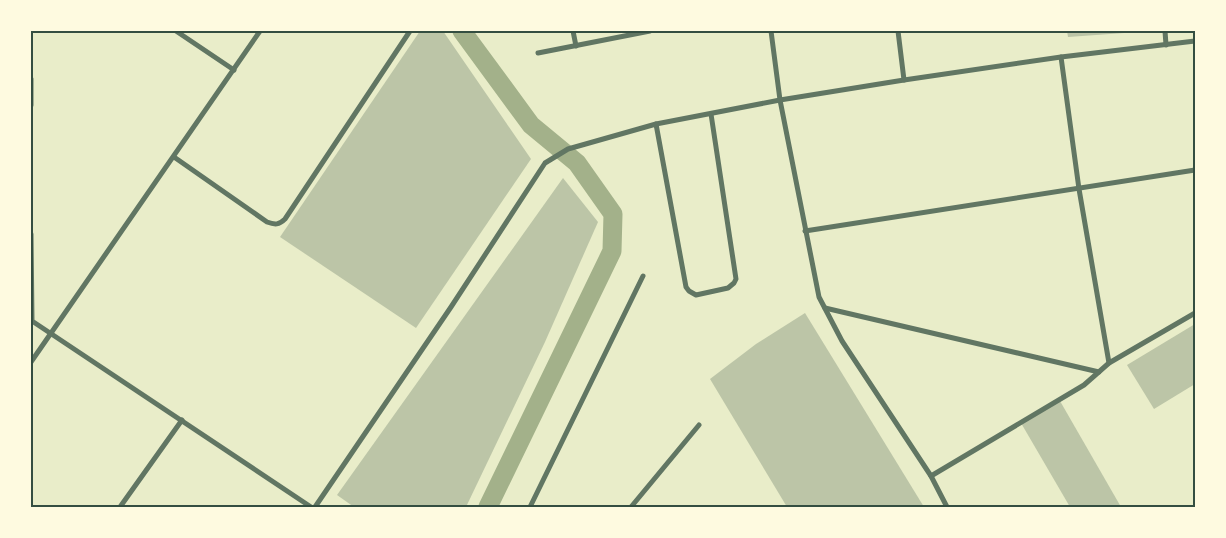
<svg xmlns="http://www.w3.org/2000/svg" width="1226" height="538" font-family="'Roboto Condensed',sans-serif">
  <rect width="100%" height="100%" fill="#e9edc9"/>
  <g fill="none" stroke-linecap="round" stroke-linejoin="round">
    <path stroke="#a3b18a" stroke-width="19" d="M 462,31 L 531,125 L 577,163 L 613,214 L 612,251 L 488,507"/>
  </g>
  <g fill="#bcc5a7">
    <path d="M 420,31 L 443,31 L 531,159 L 416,328 L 280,237 Z"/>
    <path d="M 1067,31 L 1124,31 L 1124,33 L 1068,37 Z"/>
    <path d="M 563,178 L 598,222 L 545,342 L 466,507 L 354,507 L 337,495 Z"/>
    <path d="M 805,313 L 924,507 L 787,507 L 710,379 L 756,344 Z"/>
    <path d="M 1195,324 L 1195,384 L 1154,409 L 1127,365 Z"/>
    <path d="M 1060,401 L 1121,507 L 1070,507 L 1021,423 Z"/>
  </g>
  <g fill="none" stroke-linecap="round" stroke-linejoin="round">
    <g stroke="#617663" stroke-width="5">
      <path d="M 176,31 L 234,70"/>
      <path d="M 573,31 L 576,46"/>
      <path d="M 771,31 L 780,100 L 819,297 L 842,341 L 931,476 L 947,507"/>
      <path d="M 898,31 L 904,80"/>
      <path d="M 1165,31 L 1166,45"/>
      <path d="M 538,53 L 650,31"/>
      <path d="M 1061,57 L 1079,189 L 1109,363"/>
      <path d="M 31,79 L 31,105"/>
      <path d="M 656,124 L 686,287 L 689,291 L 696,295 L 728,288 L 734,283 L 736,279 L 711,114"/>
      <path d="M 174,157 L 267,222 C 275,225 279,225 285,219 L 410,31"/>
      <path d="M 805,231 L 1195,170"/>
      <path d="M 31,234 L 32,321 L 311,507"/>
      <path d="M 825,308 L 1099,372"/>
      <path d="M 31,362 L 260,31"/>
      <path d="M 931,476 L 1084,385 L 1109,363 L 1195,313"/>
      <path d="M 120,507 L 182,420"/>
      <path d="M 315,507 L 451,307 L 545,163 L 568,149 L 656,124 L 780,100 L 904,80 L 1061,57 L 1195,41"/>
      <path d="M 530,507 L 643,276"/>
      <path d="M 631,507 L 699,425"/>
    </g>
  </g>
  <rect width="1226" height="538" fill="none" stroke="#fefae0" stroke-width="65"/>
  <rect x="32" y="32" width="1162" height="474" fill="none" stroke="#344e41" stroke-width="2"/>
</svg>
